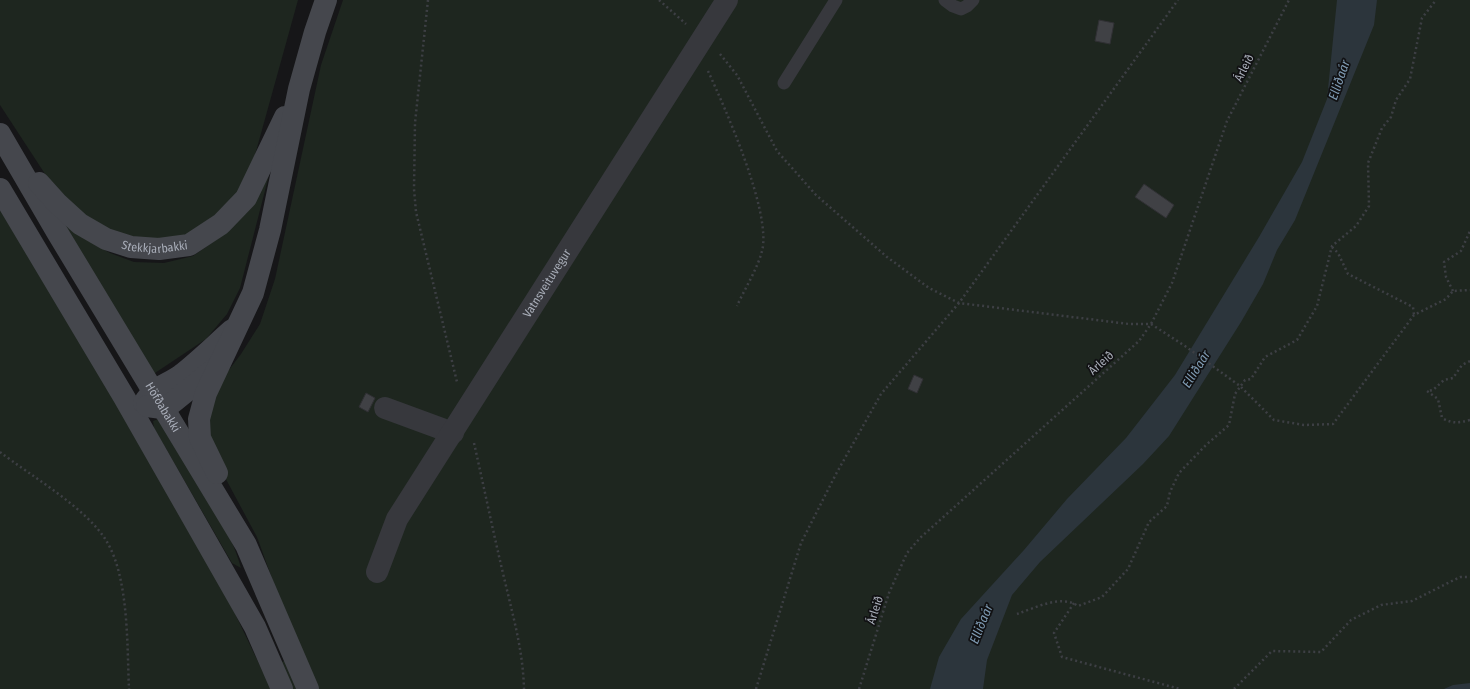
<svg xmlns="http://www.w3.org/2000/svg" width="1470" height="689" font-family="'Fira Sans Condensed',sans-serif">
  <rect width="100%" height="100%" fill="#161618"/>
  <g fill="#1e261f">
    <path d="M 0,0 L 298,0 L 255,155 L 240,192 L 213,221 L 184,236 L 161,240 L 111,234 L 62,200 L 0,105 Z"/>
    <path d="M 343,0 L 1470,0 L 1470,689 L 0,689 L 0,210 L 80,340 L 228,599 L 263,672 L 299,653 L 257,537 L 221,470 L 206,425 L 222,379 L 241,354 L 260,324 L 275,279 L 321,65 Z"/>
    <path d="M 269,175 L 240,288 L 227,314 L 206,339 L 152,375 L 61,219 L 87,240 L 110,253 L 134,262 L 164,263 L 193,256 L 229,231 Z"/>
    <path d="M 158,419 C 186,464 227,517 241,568 L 232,563 L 154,428 L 153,421 Z"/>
  </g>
  <g fill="#2c353c">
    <path d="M 1337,0 L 1377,0 L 1374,25 L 1295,220 L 1277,250 L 1263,284 L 1241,322 L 1169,436 L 1143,464 L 1040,562 L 1012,595 L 987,660 L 983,689 L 930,689 L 939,657 L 961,619 L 1024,550 L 1067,499 L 1126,438 L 1175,375 L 1259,237 L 1302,162 L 1327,99 Z"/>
    <path d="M 1470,683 L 1470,689 L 1444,689 L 1453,685 Z"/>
  </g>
  <g fill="#404145" stroke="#303034">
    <path d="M 1099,20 L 1114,23 L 1110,44 L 1095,41 Z"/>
    <path d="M 1144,184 L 1174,205 L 1166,218 L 1135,197 Z"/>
    <path d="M 914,375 L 923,379 L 917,393 L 908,389 Z"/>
    <path d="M 366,393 L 375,398 L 368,412 L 359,407 Z"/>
  </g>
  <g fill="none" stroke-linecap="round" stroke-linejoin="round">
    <g stroke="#3d3f44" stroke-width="2.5" stroke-dasharray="2 3" stroke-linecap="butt">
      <path d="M 428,0 L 415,123 L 414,189 L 416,212 L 457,382"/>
      <path d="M 659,0 L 686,24"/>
      <path d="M 720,54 L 737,75 L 777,151 L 816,195 L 887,257 L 929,288 L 959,303 L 1129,324 L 1151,324 L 1185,346 L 1240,386 L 1274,420 L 1304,425 L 1333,424 L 1414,315 L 1446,299 L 1453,291 L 1470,290"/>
      <path d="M 708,71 C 725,108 772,213 762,251 C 757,270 745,288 737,306"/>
      <path d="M 1332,247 L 1338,253 L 1348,274 L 1413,307 L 1414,315"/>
      <path d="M 1453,291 L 1446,277 L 1444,262 L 1461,251 L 1470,231"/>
      <path d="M 1470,361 L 1462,365 L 1453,378 L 1444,380 L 1433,390 L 1427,391 L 1438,399 L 1442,418 C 1453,424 1458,423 1470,420"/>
      <path d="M 474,443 C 485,492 495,541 507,590 C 515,624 523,653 524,689"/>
      <path d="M 0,452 C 31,476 88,509 107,542 C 129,579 127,646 129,689"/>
      <path d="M 1074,603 L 1054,633 L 1062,657 L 1180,689"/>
      <path d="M 1017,614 C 1035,608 1061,594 1078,606 L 1102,597 L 1128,569 L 1149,522 L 1167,506 L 1170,492 L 1179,473 L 1206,445 L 1229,425 L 1235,394 L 1245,380 L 1251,379 L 1265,357 L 1297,340 L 1317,306 L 1332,246 L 1356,226 L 1369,206 L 1368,163 L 1382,128 L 1391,117 L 1396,100 L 1410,79 L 1422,18 L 1436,0"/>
      <path d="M 756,689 L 801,543 L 836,474 L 881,394 L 959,303 L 1178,0"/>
      <path d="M 859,689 L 889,593 L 907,553 L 920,538 L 1139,341 L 1151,324 L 1172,283 L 1227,121 L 1289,0"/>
      <path d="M 1234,689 L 1272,651 L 1321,652 L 1351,620 L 1381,605 L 1412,601 L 1460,577 L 1470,577"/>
    </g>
    <g stroke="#37383d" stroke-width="13">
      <path d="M 945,0 L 953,6 L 961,9 L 967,6 L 973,0"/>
      <path d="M 784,83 L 836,0"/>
    </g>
    <g stroke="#37383d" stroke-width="22">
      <path d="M 385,408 L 453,433"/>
      <path id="s1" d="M 377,572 L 397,519 L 727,0"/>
    </g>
    <g stroke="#45474d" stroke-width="22">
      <path id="s2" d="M 0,134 L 57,232 L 246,545 L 308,689"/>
      <path id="s3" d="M 39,183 L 57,203 L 80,224 L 106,239 L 131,247 L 159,249 L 189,245 L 221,224 L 246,198 L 285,117"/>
      <path d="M 0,189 L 124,397 L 255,627 L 282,689"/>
      <path d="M 144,403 C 155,386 165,386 181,375 C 199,361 215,345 232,330"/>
      <path d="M 147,406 L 162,408 L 172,403 L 214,369"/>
      <path d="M 217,473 L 200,438 L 199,419 L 206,393 L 253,293 L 270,230 L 299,89 L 315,32 L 326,0"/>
    </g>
  </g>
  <g text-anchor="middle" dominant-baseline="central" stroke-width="3.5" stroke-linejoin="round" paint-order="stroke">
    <g font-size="12" fill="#a8adb8" stroke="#111113">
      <text transform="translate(1244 68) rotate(-63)">Árleið</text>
      <text stroke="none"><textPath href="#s3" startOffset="138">Stekkjarbakki</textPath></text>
      <text stroke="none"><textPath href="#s1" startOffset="336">Vatnsveituvegur</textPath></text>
      <text transform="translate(1101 363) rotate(-42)">Árleið</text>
      <text stroke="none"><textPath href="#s2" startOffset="318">Höfðabakki</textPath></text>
      <text transform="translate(875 610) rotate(-72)">Árleið</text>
    </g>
    <g font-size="13" font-style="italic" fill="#7f9bb3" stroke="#111113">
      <text transform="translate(1339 80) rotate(-71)">Elliðaár</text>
      <text transform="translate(1196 369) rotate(-58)">Elliðaár</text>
      <text transform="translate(981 624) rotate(-68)">Elliðaár</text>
    </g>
  </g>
</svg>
